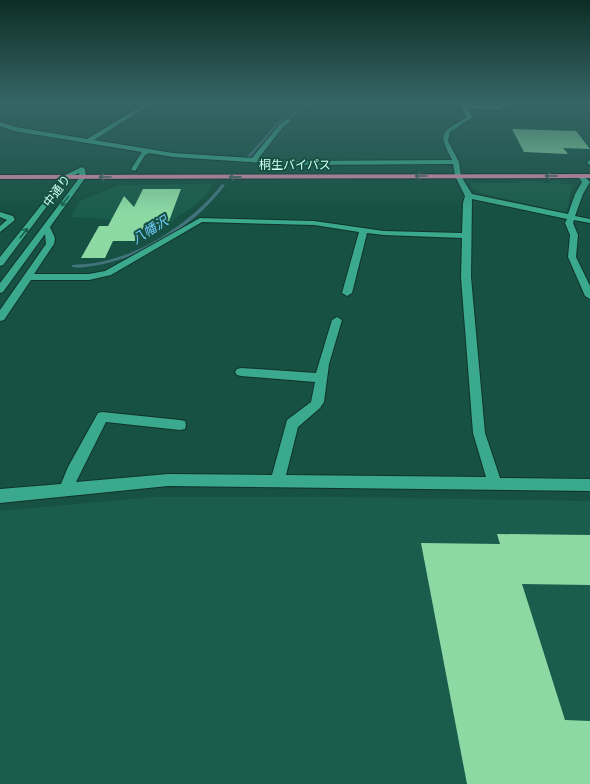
<svg xmlns="http://www.w3.org/2000/svg" width="590" height="784" font-family="'DM Sans','Noto Sans JP',sans-serif">
  <rect width="100%" height="100%" fill="#175143"/>
  <g fill="#1b5d4c">
    <path d="M 559,180 L 562,184 L 573,184 L 566,213 L 484,194 L 474,190 L 470,183 L 519,183 L 518,181 L 541,181 L 543,183 L 551,183 L 550,181 Z"/>
    <path d="M 213,184 L 206,195 L 194,206 L 158,230 L 139,224 L 95,218 L 70,217 L 80,201 L 118,185 Z"/>
    <path d="M 155,497 L 340,497 L 590,501 L 590,784 L 0,784 L 0,511 Z"/>
  </g>
  <g fill="none" stroke-linecap="round" stroke-linejoin="round">
    <g fill="#43747e" fill-rule="evenodd">
      <path d="M 308,102 L 310,102 L 295,115 L 280,124 L 245,163 L 243,163 L 243,161 L 278,122 L 293,113 Z"/>
      <path d="M 222,184 L 225,185 C 197,224 140,260 92,266 C 85,267 76,269 71,266 L 73,265 C 86,264 100,263 112,259 C 151,249 198,216 222,184 Z"/>
    </g>
  </g>
  <g fill="#8cd9a4">
    <path d="M 512,129 L 576,131 L 590,149 L 563,148 L 568,154 L 524,152 Z"/>
    <path d="M 143,189 L 181,189 L 169,221 L 146,222 L 137,241 L 113,241 L 105,258 L 81,258 L 99,226 L 108,226 L 124,196 L 134,207 Z"/>
    <path d="M 497,534 L 590,535 L 590,585 L 522,584 L 565,720 L 590,721 L 590,784 L 467,784 L 421,543 L 500,544 Z"/>
  </g>
  <g fill="none" stroke-linecap="round" stroke-linejoin="round">
    <defs>
      <g id="minor">
        <path d="M 148,102 L 154,102 L 94,140 L 173,153 L 252,158 L 279,125 L 289,118 L 291,121 L 283,127 L 258,159 L 295,161 L 452,160 C 437,131 441,133 467,117 L 458,102 L 464,102 L 465,104 L 495,106 L 512,102 L 521,102 L 495,110 L 467,108 L 473,117 L 450,132 L 448,141 L 459,162 L 461,176 L 472,194 L 568,214 L 575,194 L 582,182 L 578,176 L 583,175 L 590,182 L 583,194 L 575,216 L 590,219 L 590,223 L 574,220 L 573,223 L 578,235 L 576,257 L 590,286 L 590,299 L 585,296 L 568,257 L 570,235 L 565,223 L 567,219 L 472,199 L 471,277 L 485,433 L 500,478 L 590,479 L 590,491 L 168,486 L 0,503 L 0,489 L 61,484 L 68,467 L 98,413 L 102,412 L 180,420 L 185,421 L 186,425 L 185,429 L 180,430 L 106,422 L 76,482 L 168,474 L 272,475 L 286,424 L 287,420 L 311,402 L 315,382 L 241,376 L 237,375 L 235,372 L 237,369 L 241,368 L 316,373 L 332,320 L 337,317 L 342,320 L 329,364 L 324,402 L 320,408 L 298,427 L 286,475 L 486,477 L 473,433 L 461,277 L 462,238 L 384,235 L 367,233 L 352,293 L 347,296 L 342,293 L 359,232 L 314,225 L 202,222 L 111,275 L 89,280 L 31,280 L 4,320 L 0,321 L 0,310 L 46,244 L 45,234 L 3,292 L 0,293 L 0,283 L 80,177 L 79,173 L 69,177 L 3,265 L 0,266 L 0,257 L 65,175 L 82,167 L 85,169 L 86,177 L 50,227 L 55,238 L 54,244 L 34,274 L 89,274 L 105,271 L 200,218 L 314,221 L 384,231 L 462,233 L 463,203 L 465,196 L 455,176 L 453,164 L 295,165 L 173,157 L 149,153 L 145,155 L 136,170 L 134,171 L 131,169 L 142,152 L 14,131 L 0,126 L 0,122 L 15,127 L 87,139 Z"/>
        <path d="M 590,160 L 590,165 L 588,164 L 587,162 Z"/>
        <path d="M 0,212 L 13,216 L 15,220 L 0,232 L 0,226 L 7,220 L 0,217 Z"/>
      </g>
      <path id="highway" d="M 590,174 L 590,178 L 0,179 L 0,175 Z"/>
    </defs>
    <use href="#minor" stroke="#11332a" stroke-width="2"/>
    <use href="#highway" stroke="#11332a" stroke-width="2"/>
    <use href="#minor" fill="#3aa98d" fill-rule="evenodd"/>
    <use href="#highway" fill="#d38ba9" fill-rule="evenodd"/>
  </g>
  <defs><path id="oneway-shaft" d="M-6 0H5M1.5-3L5.5 0L1.5 3" fill="none" stroke-width="1.6" stroke-linecap="round" stroke-linejoin="round"/></defs>
  <g stroke="#46605c">
    <use href="#oneway-shaft" transform="translate(421 176) rotate(180)"/>
    <use href="#oneway-shaft" transform="translate(551 176) rotate(180)"/>
    <use href="#oneway-shaft" transform="translate(105 177) rotate(-180)"/>
    <use href="#oneway-shaft" transform="translate(235 177) rotate(179)"/>
  </g>
  <g stroke="#1c5e4e">
    <use href="#oneway-shaft" transform="translate(65 201) rotate(127)"/>
    <use href="#oneway-shaft" transform="translate(24 233) rotate(-52)"/>
  </g>
  <linearGradient id="sky" x2="0" y2="1"><stop stop-color="#0d2d25"/><stop offset="0.48" stop-color="#366566"/><stop offset="1" stop-color="#366566" stop-opacity="0"/></linearGradient>
  <rect width="590" height="212" fill="url(#sky)"/>
  <g text-anchor="middle" dominant-baseline="central" stroke-width="4" stroke-linejoin="round" paint-order="stroke">
    <g font-size="12" fill="#ceffef" stroke="#175143">
      <text x="295" y="165">桐生バイパス</text>
      <text transform="translate(57 191) rotate(-53)">中通り</text>
    </g>
    <g font-size="13" font-style="italic" fill="#71cdfc" stroke="#175143">
      <text transform="translate(150 230) rotate(-32)">八幡沢</text>
    </g>
  </g>
</svg>
